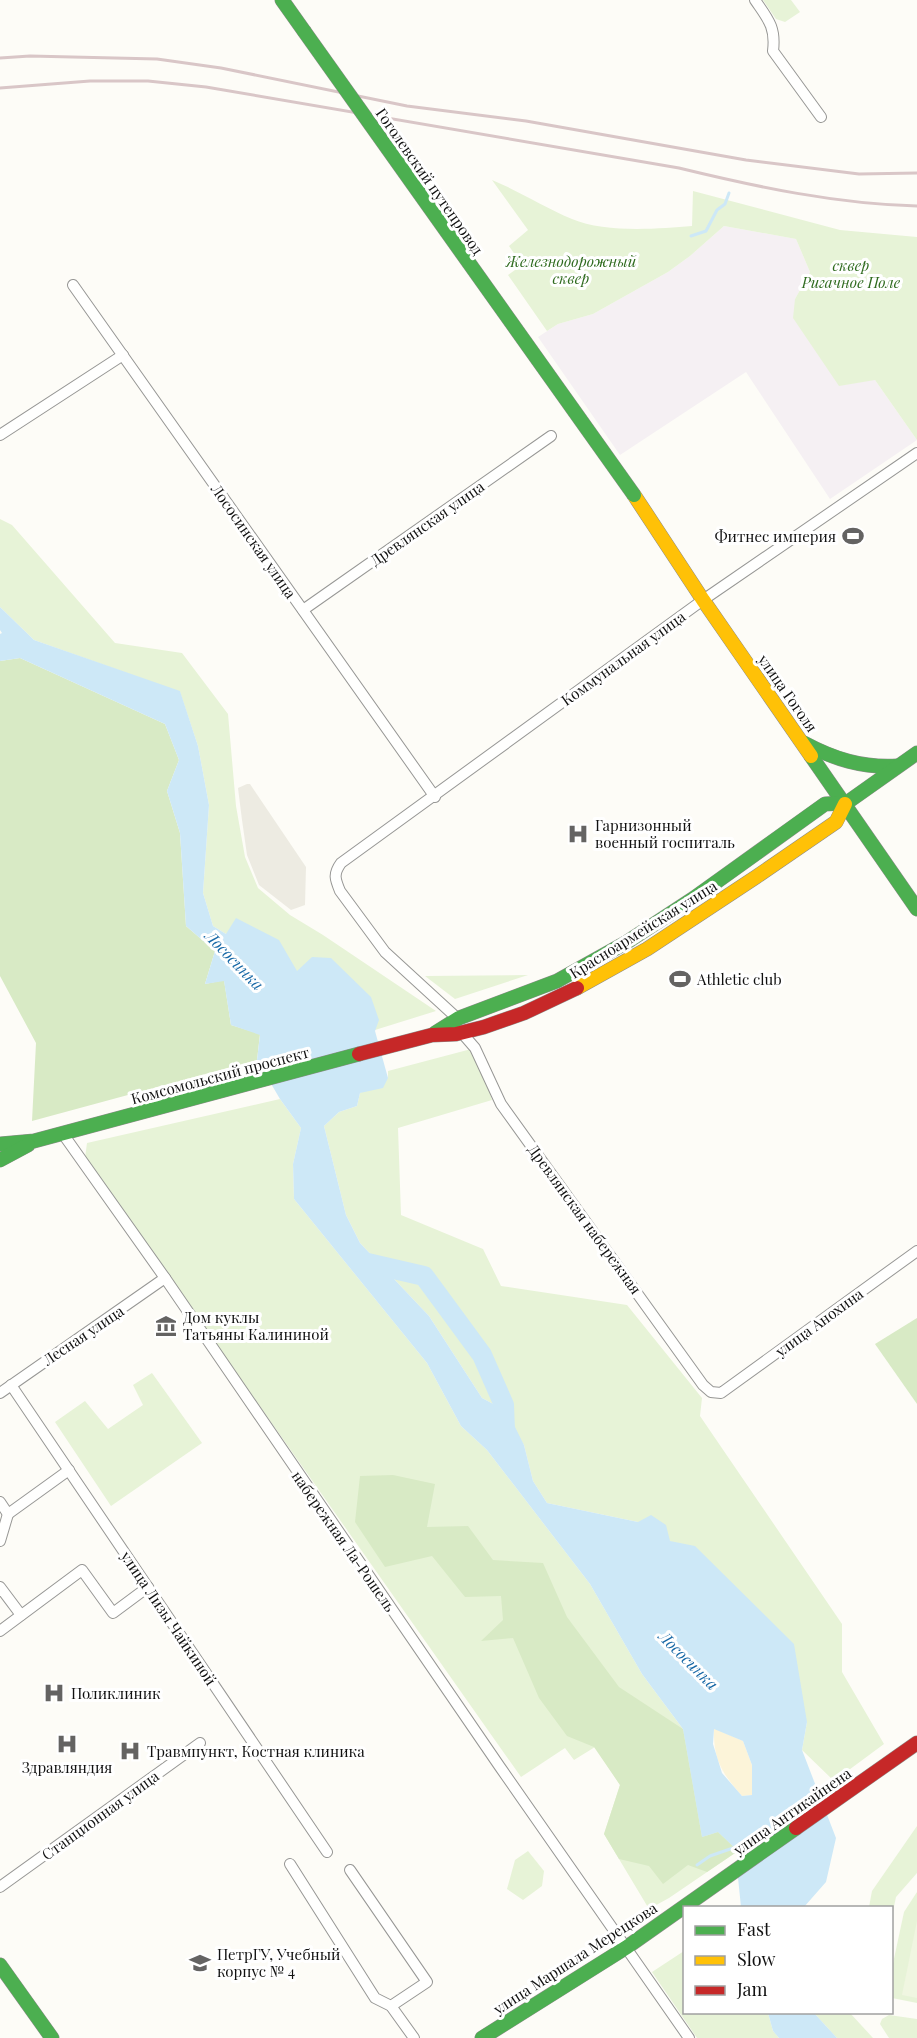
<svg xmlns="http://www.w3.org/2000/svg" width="917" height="2038" font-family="'Playfair Display',serif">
  <rect width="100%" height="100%" fill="#fdfcf7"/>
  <path fill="#f5f0f3" d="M 724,226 L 796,239 L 810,272 L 795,299 L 875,380 L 917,440 L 830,499 L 746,372 L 620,455 L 538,337 L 558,324 L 593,314 L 668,272 L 690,256 Z"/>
  <g fill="#e7f3d7">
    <path d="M 763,0 L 791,0 L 800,12 L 785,22 L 776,19 Z"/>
    <path d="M 492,180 C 519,191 544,207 572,219 C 604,233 657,229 692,226 L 693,191 L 840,230 L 917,237 L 917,440 L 875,380 L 839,386 L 793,318 L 795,299 L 810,272 L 796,239 L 724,226 L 690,256 L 668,272 L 593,314 L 558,324 L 547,331 L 508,275 L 522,265 L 509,246 L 528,230 Z"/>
    <path d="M 0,519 L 12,525 L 115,643 L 182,653 L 228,714 L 236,806 L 245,857 L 258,888 L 290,915 L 323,935 L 436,1011 L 375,1030 L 297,972 L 226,934 L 213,926 L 203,893 L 209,805 L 198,746 L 180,692 L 34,640 L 0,607 Z"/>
    <path d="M 528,975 L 455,999 L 425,976 Z"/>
    <path d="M 475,1048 L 492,1100 L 398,1128 L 401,1215 L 483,1249 L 501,1286 L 627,1305 L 702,1398 L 700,1416 L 842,1624 L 842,1672 L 884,1744 L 834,1781 L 802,1750 L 807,1722 L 670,1541 L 638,1522 L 547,1503 L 533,1481 L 524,1445 L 499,1407 L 482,1398 L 429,1316 L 360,1243 L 346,1215 L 324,1126 L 339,1112 L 357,1106 L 360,1093 L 388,1078 L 388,1071 Z"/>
    <path d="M 280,1099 L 301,1128 L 293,1164 L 294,1199 L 427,1363 L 461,1426 L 487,1450 L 590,1584 L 642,1674 L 683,1729 L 738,1851 L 669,1898 L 649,1909 L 604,1834 L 620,1785 L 595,1747 L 574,1760 L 565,1748 L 521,1777 L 85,1158 L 87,1143 Z"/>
    <path d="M 152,1373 L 202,1443 L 111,1506 L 55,1422 L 85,1401 L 108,1429 L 143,1405 L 133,1385 Z"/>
    <path d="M 917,1826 L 917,1873 L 896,1897 L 892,1916 L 892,1908 L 869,1907 L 872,1891 Z"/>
    <path d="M 528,1851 L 544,1871 L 542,1886 L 523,1900 L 507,1889 L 515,1860 Z"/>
    <path d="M 917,1892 L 917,2003 L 892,1998 L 892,1968 L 904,1912 Z"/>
    <path d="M 684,1951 L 684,2012 L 768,2013 L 773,2031 L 779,2038 L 697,2038 L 652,1972 Z"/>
    <path d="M 814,2013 L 850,2013 L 873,2038 L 837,2038 Z"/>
    <path d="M 889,2015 L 917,2019 L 917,2038 L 889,2038 L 880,2024 L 882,2019 Z"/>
  </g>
  <g fill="#d8eac5">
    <path d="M 20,658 L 165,724 L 179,760 L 167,791 L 180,833 L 186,926 L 215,951 L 205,984 L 224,980 L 231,1025 L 260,1034 L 257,1060 L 32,1121 L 36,1043 L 0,976 L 0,661 Z"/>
    <path d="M 917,1318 L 917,1404 L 875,1344 Z"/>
    <path d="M 393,1475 L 435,1484 L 427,1527 L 468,1526 L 493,1560 L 543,1563 L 567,1617 L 619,1687 L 683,1729 L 702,1837 L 718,1832 L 738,1851 L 707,1872 L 688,1865 L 663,1884 L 649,1866 L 619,1859 L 604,1834 L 620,1785 L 594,1747 L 567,1736 L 539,1698 L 513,1638 L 481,1641 L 503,1620 L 501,1596 L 465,1597 L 432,1556 L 385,1567 L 355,1522 L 360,1476 Z"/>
  </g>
  <path fill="#fcf4d9" d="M 714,1728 L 743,1741 L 752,1765 L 752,1795 L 742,1796 C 722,1773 713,1760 714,1728 Z"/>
  <path fill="#f0f6e1" d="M 917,1921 L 917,1998 L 902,1995 Z"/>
  <path fill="#edebe2" d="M 247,784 L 250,784 L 306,867 L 305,905 L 291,910 L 259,885 L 247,855 L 242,820 L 238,788 Z"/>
  <g fill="#cde8f7" fill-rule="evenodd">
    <path d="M 0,607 L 34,640 L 180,691 L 198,746 L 209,805 L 203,893 L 213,926 L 226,934 L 236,918 L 279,940 L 297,971 L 312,957 L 331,958 L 371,997 L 379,1020 L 375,1031 L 388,1078 L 383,1088 L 360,1093 L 357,1106 L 339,1112 L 324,1126 L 346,1215 L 360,1243 L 429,1316 L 482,1398 L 499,1407 L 504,1405 L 524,1445 L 533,1481 L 547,1503 L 638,1522 L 651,1515 L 666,1525 L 670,1541 L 695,1546 L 794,1644 L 807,1722 L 802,1750 L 836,1838 L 826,1882 L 804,1907 L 741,1907 L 737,1868 L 738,1851 L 718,1832 L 702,1837 L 683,1729 L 642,1674 L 590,1584 L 487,1450 L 461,1426 L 427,1363 L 294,1199 L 293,1164 L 301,1128 L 280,1099 L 257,1060 L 260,1035 L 231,1025 L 224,981 L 205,984 L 215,951 L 186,926 L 180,833 L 167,791 L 179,760 L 165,724 L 20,658 L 0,661 L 0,634 L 2,633 L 0,630 ZM 714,1729 L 743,1741 L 752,1765 L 752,1795 L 742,1796 L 722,1773 L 713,1744 Z"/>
    <path d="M 768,2013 L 814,2013 L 837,2038 L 779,2038 L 773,2031 Z"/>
  </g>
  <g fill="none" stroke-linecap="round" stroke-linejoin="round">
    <g stroke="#cde8f7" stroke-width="3">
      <path d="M 691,236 L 706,231 L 717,210 L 725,204 L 729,193"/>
      <path d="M 697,1865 L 710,1856 L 733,1848"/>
    </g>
    <path stroke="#cde8f7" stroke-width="20" d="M 359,1261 L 424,1276 L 482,1355 L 504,1405 L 505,1431"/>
    <defs>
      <g id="street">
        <path d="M 755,0 C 768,19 776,27 773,51 L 821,117"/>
        <path d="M 73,285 L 435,797"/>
        <path d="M 0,435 L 123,355"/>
        <path d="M 303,610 L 551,436"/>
        <path d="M 458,1019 L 385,952 L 340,891 C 335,879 333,874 341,863 L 703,600 L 917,453"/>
        <path d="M 462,1033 L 475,1048 L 501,1104 L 703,1385 L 711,1392 L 721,1393 L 917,1251"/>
        <path d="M 63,1134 L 165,1278 L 500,1767 L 689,2038"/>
        <path d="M 11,1385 L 327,1852"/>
        <path d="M 0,1393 L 165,1278"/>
        <path d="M 0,1502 L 8,1514 L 69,1470"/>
        <path d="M 0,1541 L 8,1514"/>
        <path d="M 0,1587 L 21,1615"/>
        <path d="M 0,1631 L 82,1570 L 113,1613 L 148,1587"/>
        <path d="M 290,1864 L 375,1998 L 391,2006 L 414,2038"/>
        <path d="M 350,1870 L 427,1982 L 391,2006"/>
        <path d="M 0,1887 L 200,1743"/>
      </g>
      <g id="fast">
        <path d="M 282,0 L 304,31"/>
        <path d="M 804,743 C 834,759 862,768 897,766"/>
        <path d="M 811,756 L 917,909"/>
        <path d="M 845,804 L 917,753"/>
        <path d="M 435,1033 L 459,1018 L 557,981 L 627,942 L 694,898 L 825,804 L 845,803"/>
        <path d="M 0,1144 L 34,1141 L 359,1054"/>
        <path d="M 0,1160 L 28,1145"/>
        <path d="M 0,1965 L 52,2038"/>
        <path d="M 482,2038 L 627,1947 L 796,1828"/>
      </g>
      <g id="slow">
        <path d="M 634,495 L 703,600 L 811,756"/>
        <path d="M 577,988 L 647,949 L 756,877 L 836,822 L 845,804"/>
      </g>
      <g id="jam">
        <path d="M 359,1054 L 432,1035 L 456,1034 L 484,1027 L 524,1013 L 577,988"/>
        <path d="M 796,1828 L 917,1743"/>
      </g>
    </defs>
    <use href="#street" stroke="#979795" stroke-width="12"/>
    <use href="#fast" stroke="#8e8d8b" stroke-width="15"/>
    <use href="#slow" stroke="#8e8d8b" stroke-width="15"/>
    <use href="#jam" stroke="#8e8d8b" stroke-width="15"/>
    <use href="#street" stroke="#fffffe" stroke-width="10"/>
    <use href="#fast" stroke="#4caf50" stroke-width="14"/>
    <use href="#slow" stroke="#ffc107" stroke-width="14"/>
    <use href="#jam" stroke="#c62828" stroke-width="14"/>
    <g stroke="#d9c6c7" stroke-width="3">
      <path d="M 0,58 L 30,56 L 157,59 L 221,68 L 407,106 L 526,121 L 746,160 L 859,174 L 917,173"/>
      <path d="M 0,88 L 90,81 L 148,81 L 206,87 L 679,168 C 757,187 837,204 917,206"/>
    </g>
    <defs>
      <path id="fast-bridge" d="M 304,31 L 634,495"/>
    </defs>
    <use href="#fast-bridge" stroke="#8e8d8b" stroke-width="15" stroke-linecap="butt"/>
    <use href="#fast-bridge" stroke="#4caf50" stroke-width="14"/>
  </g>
  <defs>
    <symbol id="stadium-bare" viewBox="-9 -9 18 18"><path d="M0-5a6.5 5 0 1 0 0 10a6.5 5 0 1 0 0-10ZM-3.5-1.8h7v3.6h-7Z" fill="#646362" stroke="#fff" stroke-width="2.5" paint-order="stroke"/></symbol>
    <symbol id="hospital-bare" viewBox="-9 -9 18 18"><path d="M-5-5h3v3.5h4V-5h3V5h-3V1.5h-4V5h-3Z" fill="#646362" stroke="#fff" stroke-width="2.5" paint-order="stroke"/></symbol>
    <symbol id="museum-bare" viewBox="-9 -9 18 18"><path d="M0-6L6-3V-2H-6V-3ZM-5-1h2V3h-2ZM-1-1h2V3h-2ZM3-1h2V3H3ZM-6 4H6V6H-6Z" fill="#646362" stroke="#fff" stroke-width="2.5" paint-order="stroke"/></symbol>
    <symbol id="university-bare" viewBox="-9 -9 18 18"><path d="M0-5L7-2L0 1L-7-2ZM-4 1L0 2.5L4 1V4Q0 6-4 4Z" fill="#646362" stroke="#fff" stroke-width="2.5" paint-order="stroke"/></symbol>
  </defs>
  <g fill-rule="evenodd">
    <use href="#stadium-bare" x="838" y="521" width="30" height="30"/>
    <use href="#hospital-bare" x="563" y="819" width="30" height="30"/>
    <use href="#stadium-bare" x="665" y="964" width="30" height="30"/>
    <use href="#museum-bare" x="151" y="1311" width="30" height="30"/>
    <use href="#hospital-bare" x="39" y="1678" width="30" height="30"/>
    <use href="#hospital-bare" x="52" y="1729" width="30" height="30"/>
    <use href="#hospital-bare" x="115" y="1736" width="30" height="30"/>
    <use href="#university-bare" x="185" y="1948" width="30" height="30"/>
  </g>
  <g text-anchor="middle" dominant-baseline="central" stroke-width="6" stroke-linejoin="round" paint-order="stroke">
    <g font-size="15" fill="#111" stroke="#fff">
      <text transform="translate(430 181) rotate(55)">Гоголевский путепровод</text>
      <text transform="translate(427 523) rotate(-35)">Древлянская улица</text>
      <text transform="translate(254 541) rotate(55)">Лососинская улица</text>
      <text transform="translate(623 658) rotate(-36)">Коммунальная улица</text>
      <text transform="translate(788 693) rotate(55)">улица Гоголя</text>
      <text transform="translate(643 929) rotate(-32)">Красноармейская улица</text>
      <text transform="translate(220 1075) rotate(-15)">Комсомольский проспект</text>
      <text transform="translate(585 1219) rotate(54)">Древлянская набережная</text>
      <text transform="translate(819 1322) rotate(-36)">улица Анохина</text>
      <text transform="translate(83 1335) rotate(-34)">Лесная улица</text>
      <text transform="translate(344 1541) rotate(55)">набережная Ла-Рошель</text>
      <text transform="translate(169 1618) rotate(56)">улица Лизы Чайкиной</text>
      <text transform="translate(792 1811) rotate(-35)">улица Антикайнена</text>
      <text transform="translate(100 1815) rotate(-36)">Станционная улица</text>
      <text transform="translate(575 1958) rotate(-33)">улица Маршала Мерецкова</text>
    </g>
    <g font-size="15" font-style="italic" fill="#2f6b1f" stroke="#fff">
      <text x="571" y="261">Железнодорожный<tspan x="571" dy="17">сквер</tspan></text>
      <text x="851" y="265">сквер<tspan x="851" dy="17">Ригачное Поле</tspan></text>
    </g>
    <g font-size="15" fill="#111" stroke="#fff" text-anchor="start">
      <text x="836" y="536" text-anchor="end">Фитнес империя</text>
      <text x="595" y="825">Гарнизонный<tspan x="595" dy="17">военный госпиталь</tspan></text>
      <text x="697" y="979">Athletic club</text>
      <text x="183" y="1317">Дом куклы<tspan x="183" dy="17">Татьяны Калининой</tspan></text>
      <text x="71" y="1693">Поликлиник</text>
      <text x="147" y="1751">Травмпункт, Костная клиника</text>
      <text x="67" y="1767" text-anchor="middle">Здравляндия</text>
      <text x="217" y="1954">ПетрГУ, Учебный<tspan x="217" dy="17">корпус № 4</tspan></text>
    </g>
    <g font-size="16" font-style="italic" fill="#1768a6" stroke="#fff">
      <text transform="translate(235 960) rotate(46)">Лососинка</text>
      <text transform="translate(689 1660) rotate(45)">Лососинка</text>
    </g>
  </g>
  <rect x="683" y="1906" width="210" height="108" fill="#ffffff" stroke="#a0a0a0" stroke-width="1.5"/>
  <rect x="695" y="1926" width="30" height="9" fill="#4caf50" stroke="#a0a0a0" stroke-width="1.5"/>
  <text x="737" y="1936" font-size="18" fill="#111111">Fast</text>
  <rect x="695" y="1956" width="30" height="9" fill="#ffc107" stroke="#a0a0a0" stroke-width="1.5"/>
  <text x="737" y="1966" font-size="18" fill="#111111">Slow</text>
  <rect x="695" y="1986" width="30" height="9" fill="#c62828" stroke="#a0a0a0" stroke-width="1.5"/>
  <text x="737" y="1996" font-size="18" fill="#111111">Jam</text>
</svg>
